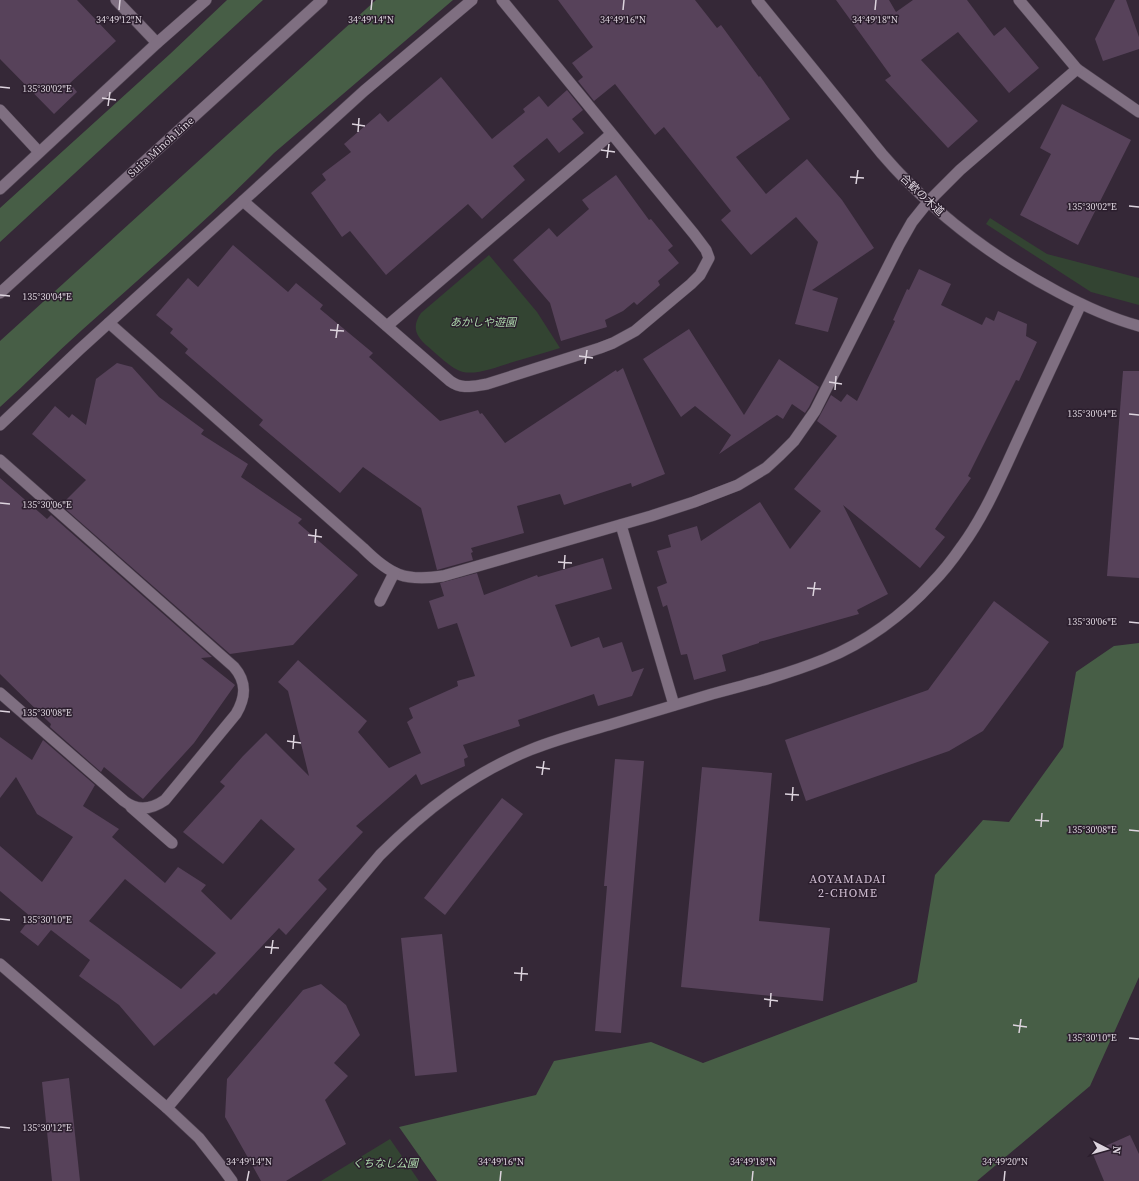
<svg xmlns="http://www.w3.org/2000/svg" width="1139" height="1181" font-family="'Source Serif 4','Noto Sans JP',serif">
  <rect width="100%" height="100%" fill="#352837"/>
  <g fill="#334432">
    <path d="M 990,218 L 1047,254 L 1139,278 L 1139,305 L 1091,292 L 986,224 Z"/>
    <path d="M 489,255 L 537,312 L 560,348 C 545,353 529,357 513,362 C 499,366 478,375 463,372 C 451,369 436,353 426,345 C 415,335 412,326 421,313 Z"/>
    <path d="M 390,1139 L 419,1181 L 321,1181 Z"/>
  </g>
  <g fill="#475e46">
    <path d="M 227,0 L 263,0 L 0,242 L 0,208 L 170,54 Z"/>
    <path d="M 376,0 L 453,0 L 274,153 C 213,215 147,272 82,330 C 54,355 28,382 0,407 L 0,341 Z"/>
    <path d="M 1139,643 L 1139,977 L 1090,1086 L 977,1181 L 437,1181 L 399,1127 L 536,1095 L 554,1061 L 651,1042 L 703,1063 L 917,982 L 935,875 L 983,820 L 1009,822 L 1063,747 L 1076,672 L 1114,646 Z"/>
  </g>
  <g fill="#57425a" fill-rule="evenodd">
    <path d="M 0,0 L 77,0 L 116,41 L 70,83 L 77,92 L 54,114 L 0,59 Z"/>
    <path d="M 558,0 L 695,0 L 717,28 L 721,25 L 759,77 L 760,76 L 790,119 L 736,157 L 766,194 L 807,159 L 842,200 L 874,248 L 812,290 L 838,298 L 828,332 L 795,324 L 818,242 L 796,217 L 751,255 L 721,220 L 731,211 L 664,127 L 655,135 L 615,84 L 594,101 L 578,81 L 583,77 L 572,63 L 593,47 Z"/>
    <path d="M 836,0 L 889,0 L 896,12 L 913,0 L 967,0 L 994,36 L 1005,27 L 1039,68 L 1009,93 L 958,32 L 921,60 L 978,121 L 948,148 L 885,80 L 891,76 Z"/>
    <path d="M 1115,0 L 1126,0 L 1139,37 L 1139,49 L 1103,61 L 1095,39 Z"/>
    <path d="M 441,77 L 492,139 L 525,112 L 523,109 L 539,96 L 548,107 L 567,90 L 583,110 L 572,119 L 584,133 L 559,153 L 547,138 L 513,166 L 525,180 L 482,219 L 468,204 L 386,275 L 350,231 L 342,237 L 311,193 L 326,180 L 322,174 L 351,152 L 344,144 L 380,113 L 388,122 Z"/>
    <path d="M 1062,104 L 1131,140 L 1078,245 L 1020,215 L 1051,154 L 1040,148 Z"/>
    <path d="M 616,175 L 649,220 L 651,219 L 673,246 L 668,250 L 679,263 L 658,281 L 660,285 L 637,305 L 634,302 L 623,311 L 605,320 L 607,327 L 561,341 L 550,303 L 513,260 L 549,228 L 557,237 L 589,209 L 582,200 Z"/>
    <path d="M 233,245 L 288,292 L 296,283 L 323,305 L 320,309 L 373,353 L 369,357 L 440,421 L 478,410 L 480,414 L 482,413 L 505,443 L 616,370 L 617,372 L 623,368 L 665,474 L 632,487 L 631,483 L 564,505 L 560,494 L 517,506 L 524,533 L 471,548 L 473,552 L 471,553 L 473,560 L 437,570 L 421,508 L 363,467 L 340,493 L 259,425 L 263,420 L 185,353 L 188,349 L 170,333 L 173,329 L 156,315 L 188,278 L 198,287 Z"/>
    <path d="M 919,269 L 951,284 L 941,305 L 982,325 L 986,317 L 994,321 L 998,311 L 1027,324 L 1026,336 L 1037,342 L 1019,381 L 1016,380 L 968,476 L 971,478 L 935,529 L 945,537 L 920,568 L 843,505 L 888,594 L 857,610 L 859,614 L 759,642 L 759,643 L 722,655 L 726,671 L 694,680 L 687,654 L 681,655 L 667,605 L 663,607 L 657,587 L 667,583 L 657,551 L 671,547 L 668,535 L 697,526 L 701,541 L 760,502 L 790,549 L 821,511 L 794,489 L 837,436 L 817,421 L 831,395 L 841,402 L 847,394 L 857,401 L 895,321 L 893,320 L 907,289 L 909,290 Z"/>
    <path d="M 689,329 L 744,415 L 779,359 L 819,387 L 809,407 L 805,413 L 792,404 L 783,419 L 777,415 L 719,454 L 731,435 L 695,406 L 681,417 L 643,359 Z"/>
    <path d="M 117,363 L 132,367 L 159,397 L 204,430 L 201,434 L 248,464 L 241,477 L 302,519 L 298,523 L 358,575 L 293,645 L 230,654 L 61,505 L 86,480 L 32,434 L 55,406 L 69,418 L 72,414 L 86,425 L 96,379 Z"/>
    <path d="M 1123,371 L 1139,371 L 1139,578 L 1107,576 Z"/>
    <path d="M 0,478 L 47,519 L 51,515 L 212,657 L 201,658 L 235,685 L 194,743 L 143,799 L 104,767 L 101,772 L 50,727 L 51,724 L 0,674 Z"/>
    <path d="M 603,558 L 612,589 L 555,605 L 571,647 L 599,637 L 603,648 L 622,642 L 632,672 L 644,668 L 632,696 L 598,706 L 594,694 L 518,720 L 520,726 L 463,745 L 468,757 L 464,759 L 465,766 L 421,785 L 416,774 L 356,826 L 363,832 L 318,880 L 327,889 L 286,935 L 279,928 L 216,995 L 214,993 L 154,1046 L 119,1005 L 79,976 L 90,960 L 51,930 L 38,946 L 20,932 L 31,917 L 0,891 L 0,846 L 42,882 L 73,837 L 37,814 L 16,777 L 0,798 L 0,737 L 32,760 L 43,740 L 95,785 L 83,806 L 119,829 L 112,837 L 165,883 L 178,867 L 206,885 L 201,891 L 231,920 L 295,849 L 261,819 L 223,864 L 183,832 L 225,786 L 220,782 L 243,756 L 266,733 L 309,776 L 288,691 L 278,682 L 298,660 L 367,721 L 358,732 L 389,768 L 421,753 L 407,722 L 413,718 L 409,708 L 458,686 L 457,681 L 475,676 L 457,623 L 438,629 L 429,601 L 444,596 L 440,583 L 477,573 L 484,595 L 537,575 L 538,577 ZM 125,879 L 216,953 L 181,989 L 89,921 Z"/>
    <path d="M 994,601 L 1049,642 L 983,731 L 949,751 L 806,801 L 785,740 L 928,690 Z"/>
    <path d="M 615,759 L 644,761 L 621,1033 L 595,1031 L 607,886 L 604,886 Z"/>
    <path d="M 702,767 L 772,773 L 759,921 L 830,928 L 823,1001 L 681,987 Z"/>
    <path d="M 502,798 L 523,814 L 445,915 L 424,898 Z"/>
    <path d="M 442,934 L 457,1072 L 415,1076 L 401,938 Z"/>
    <path d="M 321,984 L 346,1005 L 360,1035 L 334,1063 L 348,1076 L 325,1100 L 346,1144 L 286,1181 L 261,1181 L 225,1117 L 227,1079 L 303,990 Z"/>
    <path d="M 69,1078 L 80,1181 L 52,1181 L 42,1082 Z"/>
    <path d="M 1130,1135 L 1139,1154 L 1139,1181 L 1104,1181 L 1092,1152 Z"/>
  </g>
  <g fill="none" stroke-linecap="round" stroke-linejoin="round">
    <defs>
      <g id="minor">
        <path d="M 116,0 L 157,43"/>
        <path d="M 1019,0 L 1077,69 L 1139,112"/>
        <path d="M 0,110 L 39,152"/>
        <path d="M 0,189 L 157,43 L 206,0"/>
        <path d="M 243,201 L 450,381 C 462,390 473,386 487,384 L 600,348 L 613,343 L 635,331 L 691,284 L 700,275 L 709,258 L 706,250 L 694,234 L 502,0"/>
        <path d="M 109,323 L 363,548 C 390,575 405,582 443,576 L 651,516 L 694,502 L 738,485 L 766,468 L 779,456 L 794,441 L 815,411 L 899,245 L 912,222 L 928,202 L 960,170 L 1077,69"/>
        <path d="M 387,326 L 585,157 L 611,134"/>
        <path d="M 0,425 L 79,350 L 364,91 L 472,0"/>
        <path d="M 0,460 L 234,667 C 247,682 246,697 236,714 L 165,800 C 152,809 138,812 124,801 L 0,693"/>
        <path d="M 621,525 L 674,705"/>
        <path d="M 380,601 L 394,573"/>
        <path d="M 131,807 L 172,843"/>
        <path d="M 167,1108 L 380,855 C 425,810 471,774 530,750 C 557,739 584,732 612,724 C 645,714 678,704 712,694 C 750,684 788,674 825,659 C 865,643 903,615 932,583 C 943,572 953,559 962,546 C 987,512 1005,467 1023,429 C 1042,387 1062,345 1081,304"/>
      </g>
      <g id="tertiary">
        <path d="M 757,0 L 882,154 C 931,211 992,257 1058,292 C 1084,306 1110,318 1139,326"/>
        <path d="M 0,964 L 167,1108 L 199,1138 L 221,1166 L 232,1181"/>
      </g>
      <path id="secondary" d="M 0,293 L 322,0"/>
    </defs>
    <use href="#minor" stroke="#4f4351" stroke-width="12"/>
    <use href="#tertiary" stroke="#4f4351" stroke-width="12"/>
    <use href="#secondary" stroke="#4f4351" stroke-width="12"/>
    <use href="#minor" stroke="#7f6f81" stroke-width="11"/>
    <use href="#tertiary" stroke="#7f6f81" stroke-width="11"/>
    <use href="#secondary" stroke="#7f6f81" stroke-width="11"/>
  </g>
  <path fill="none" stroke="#ddd4de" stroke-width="1.5" d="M 119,10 L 120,0M 371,10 L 372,0M 623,10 L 624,0M 875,10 L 876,0M 0,87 L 10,88M 102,98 L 116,100M 108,106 L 110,92M 352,124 L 365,126M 358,132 L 359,118M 601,150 L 615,152M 607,158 L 609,144M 850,177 L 864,178M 856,184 L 858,170M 1129,206 L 1139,207M 0,295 L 10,296M 330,330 L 344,331M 336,338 L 338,324M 579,356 L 593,358M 585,364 L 587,350M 829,382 L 842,384M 835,390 L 836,376M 1129,414 L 1139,415M 0,503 L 10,504M 308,535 L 322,537M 315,543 L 316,529M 558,562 L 572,563M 564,569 L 565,555M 807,588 L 821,589M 813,596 L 815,582M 1129,622 L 1139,623M 0,711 L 10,712M 287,741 L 301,743M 293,749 L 294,735M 536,767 L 550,769M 542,775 L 544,761M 785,794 L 799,795M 792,801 L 793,787M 1035,820 L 1049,821M 1041,827 L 1042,813M 1129,830 L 1139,831M 0,919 L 10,920M 265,947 L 279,948M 271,954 L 273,940M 514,973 L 528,974M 521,981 L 522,967M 764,999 L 778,1001M 770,1007 L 771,993M 1013,1025 L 1027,1027M 1019,1033 L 1021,1019M 1129,1038 L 1139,1039M 0,1127 L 10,1128M 247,1181 L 249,1171M 500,1181 L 501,1171M 752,1181 L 753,1171M 1004,1181 L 1005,1171"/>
  <g text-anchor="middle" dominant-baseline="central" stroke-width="3" stroke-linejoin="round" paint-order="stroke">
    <g font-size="11" fill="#ddd4de" stroke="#2b1e2d">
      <text transform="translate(161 147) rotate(-42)">Suita Minoh Line</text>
      <text transform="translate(922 195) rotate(43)">合歓の木道</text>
    </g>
    <g font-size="11" font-style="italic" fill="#add9ac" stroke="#2b1e2d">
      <text x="483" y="322">あかしや遊園</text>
      <text x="385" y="1163">くちなし公園</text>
    </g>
    <g font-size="12" letter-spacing="1" fill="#cdbbcf" stroke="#2b1e2d">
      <text x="848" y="879">AOYAMADAI<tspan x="848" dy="14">2-CHOME</tspan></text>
    </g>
  </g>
  <g font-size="10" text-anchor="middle" fill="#ddd4de" stroke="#2b1e2d" stroke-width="3" stroke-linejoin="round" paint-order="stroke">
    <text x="119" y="23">34°49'12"N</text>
    <text x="371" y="23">34°49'14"N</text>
    <text x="623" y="23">34°49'16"N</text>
    <text x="875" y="23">34°49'18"N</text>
    <text x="47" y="92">135°30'02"E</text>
    <text x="1092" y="210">135°30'02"E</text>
    <text x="47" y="300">135°30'04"E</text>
    <text x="1092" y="417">135°30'04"E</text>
    <text x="47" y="508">135°30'06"E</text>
    <text x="1092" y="625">135°30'06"E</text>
    <text x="47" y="716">135°30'08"E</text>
    <text x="1092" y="833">135°30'08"E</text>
    <text x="47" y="923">135°30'10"E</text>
    <text x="1092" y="1041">135°30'10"E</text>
    <text x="47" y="1131">135°30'12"E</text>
    <text x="249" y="1165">34°49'14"N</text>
    <text x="501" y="1165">34°49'16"N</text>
    <text x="753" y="1165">34°49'18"N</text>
    <text x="1005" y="1165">34°49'20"N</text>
  </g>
  <g transform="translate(1107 1149) rotate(96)" stroke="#2b1e2d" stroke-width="3" paint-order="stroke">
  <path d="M0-3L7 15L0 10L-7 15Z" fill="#ddd4de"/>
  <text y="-6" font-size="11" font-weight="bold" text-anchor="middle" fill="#ddd4de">N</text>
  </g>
</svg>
